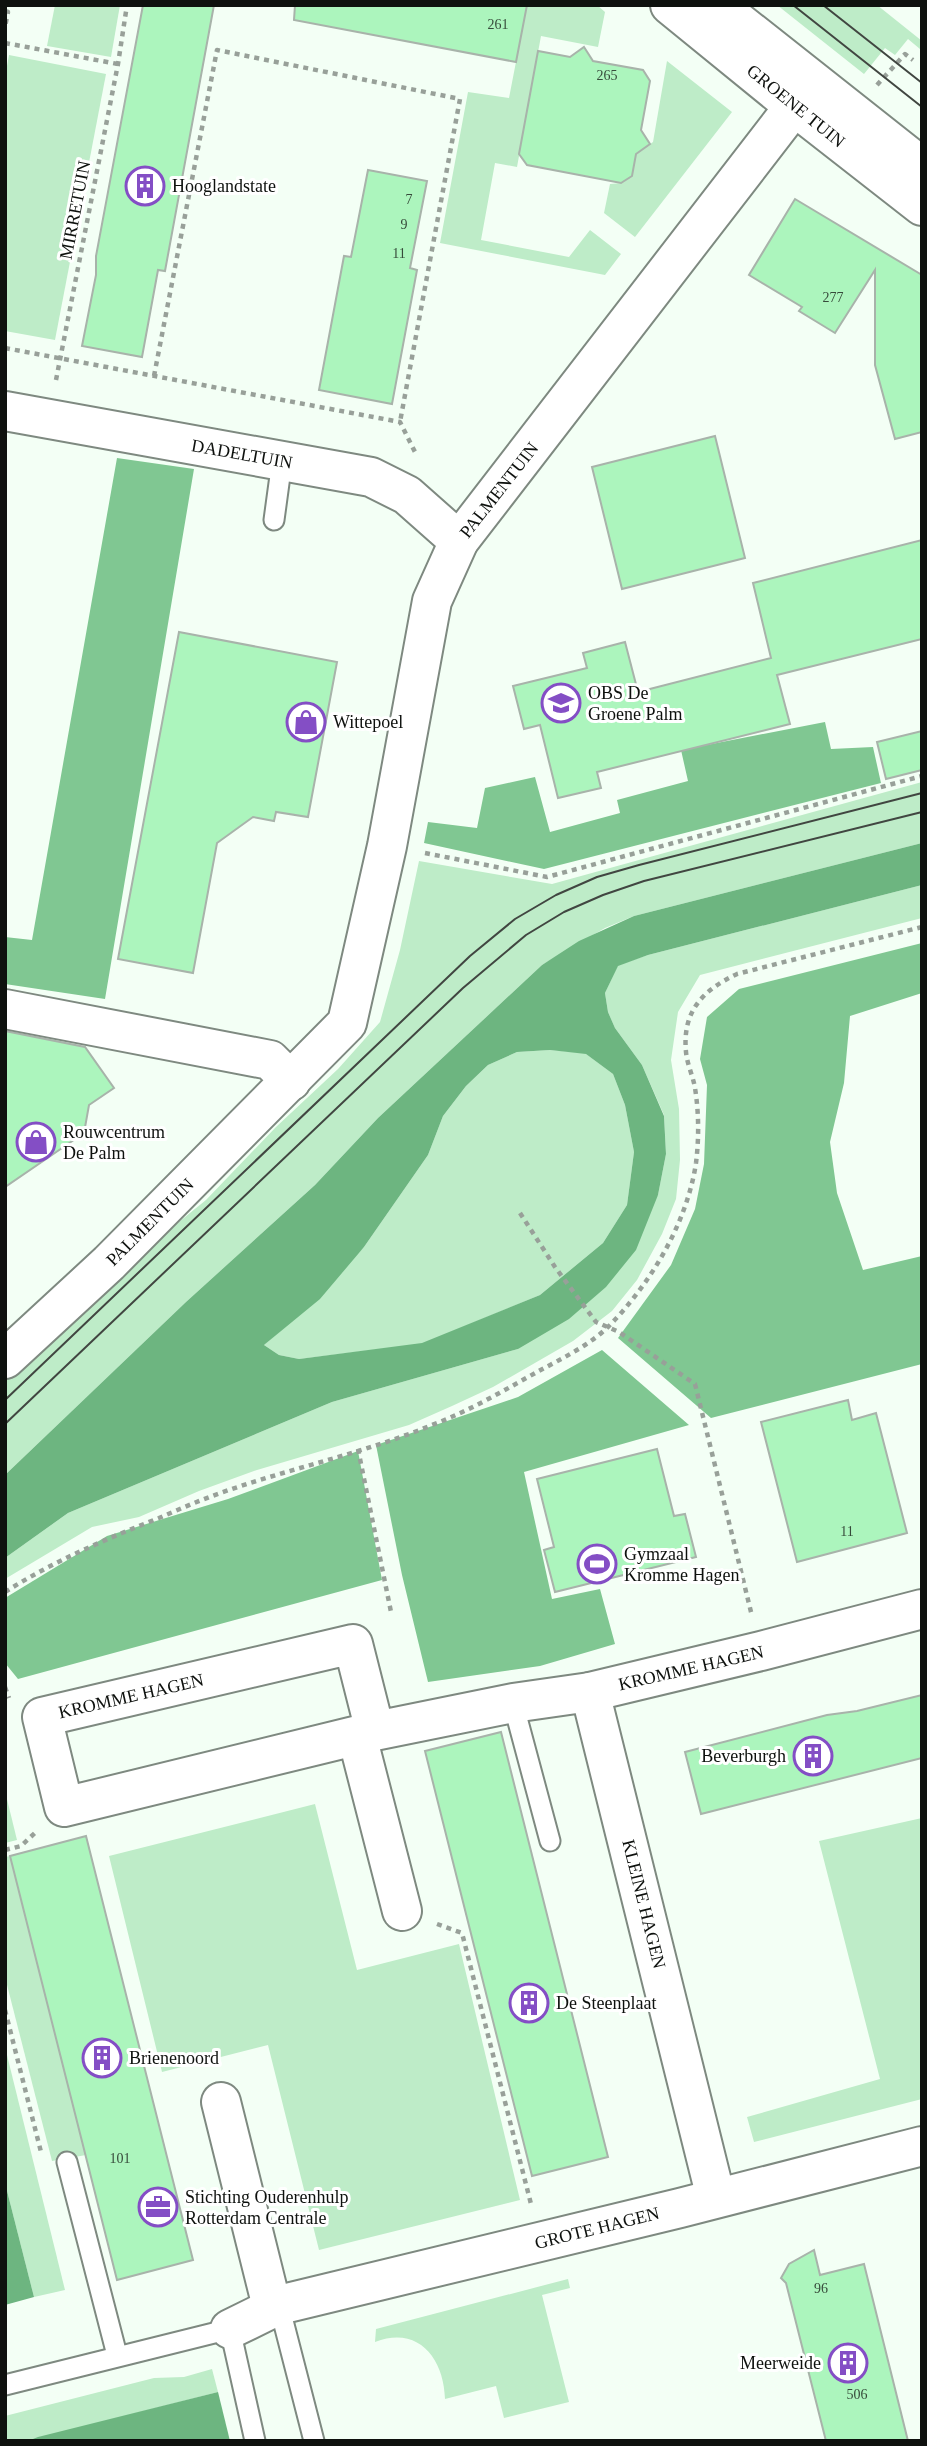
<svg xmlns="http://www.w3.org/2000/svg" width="927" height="2446" font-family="Georgia,serif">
  <rect width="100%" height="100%" fill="#f3fff5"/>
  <g fill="#beecc8">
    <path d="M 55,5 L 120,5 L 111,57 L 47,46 Z"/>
    <path d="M 527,5 L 597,5 L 605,12 L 598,47 L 541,36 L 517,167 L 495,163 L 481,240 L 569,257 L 590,230 L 621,254 L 605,275 L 440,243 L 468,92 L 509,98 Z"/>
    <path d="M 777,5 L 877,5 L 922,41 L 920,49 L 908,39 L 895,55 L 885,48 L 864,74 Z"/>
    <path d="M 9,55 L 106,74 L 55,340 L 5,331 L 5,77 Z"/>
    <path d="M 667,61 L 732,112 L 635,237 L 604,213 L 610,184 L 622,183 L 632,176 L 636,154 L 653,142 Z"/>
    <path d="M 922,782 L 922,843 L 634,916 L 605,928 L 542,965 L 378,1118 L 315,1185 L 186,1302 L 5,1475 L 5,1381 L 64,1325 L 169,1230 L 206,1200 L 276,1127 L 338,1069 L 380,1022 L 400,950 L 419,861 L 552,884 Z"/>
    <path d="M 922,885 L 922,918 L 700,975 L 678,1012 L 671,1060 L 679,1109 L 680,1160 L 676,1199 L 662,1234 L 637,1280 L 612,1311 L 573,1341 L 493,1387 L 452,1406 L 409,1425 L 257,1470 L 199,1491 L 139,1517 L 92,1527 L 5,1579 L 5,1558 L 68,1513 L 332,1402 L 518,1349 L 658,1195 L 666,1154 L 664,1115 L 642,1065 L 615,1028 L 608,1012 L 605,993 L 618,965 L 648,955 Z"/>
    <path d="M 550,1050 L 585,1053 L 613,1074 L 625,1105 L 634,1152 L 627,1205 L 603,1243 L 540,1295 L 422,1344 L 299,1359 L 279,1355 L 264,1345 L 287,1325 L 364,1247 L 428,1155 L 443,1116 L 466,1086 L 488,1065 L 517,1052 Z"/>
    <path d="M 5,1791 L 17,1840 L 5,1843 Z"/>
    <path d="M 315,1804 L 357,1970 L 459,1944 L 520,2200 L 319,2250 L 268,2045 L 162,2072 L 109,1856 Z"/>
    <path d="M 922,1818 L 922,2099 L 754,2142 L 747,2117 L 880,2079 L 819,1841 Z"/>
    <path d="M 10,1856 L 86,2155 L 52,2161 L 5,1977 L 5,1857 Z"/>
    <path d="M 5,2047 L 65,2290 L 34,2297 L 5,2183 Z"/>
    <path d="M 568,2279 L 570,2288 L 542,2295 L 569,2402 L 504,2418 L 496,2386 L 445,2399 C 444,2358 418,2325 375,2342 L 376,2329 Z"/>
    <path d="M 212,2369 L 218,2392 L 28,2441 L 5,2441 L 5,2416 L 154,2378 L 184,2377 Z"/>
  </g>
  <g fill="#80c792">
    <path d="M 117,458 L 194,469 L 105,999 L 5,984 L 5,937 L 32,940 Z"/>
    <path d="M 825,722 L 831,749 L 873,747 L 881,783 L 544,869 L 424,843 L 428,822 L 477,828 L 485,788 L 535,777 L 550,832 L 620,813 L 617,800 L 688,781 L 681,750 Z"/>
    <path d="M 922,943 L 922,993 L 850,1016 L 844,1083 L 830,1142 L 837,1193 L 863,1270 L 922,1256 L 922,1364 L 711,1418 L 618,1338 L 671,1265 L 695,1209 L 704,1164 L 707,1085 L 700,1059 L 707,1017 L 739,989 Z"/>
    <path d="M 602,1350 L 689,1425 L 524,1472 L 552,1599 L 600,1589 L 615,1644 L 540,1666 L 428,1682 L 402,1575 L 376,1445 L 518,1397 Z"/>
    <path d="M 358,1451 L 382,1580 L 18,1679 L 5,1663 L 5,1598 L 107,1536 L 228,1499 Z"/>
  </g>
  <g fill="#6db580" fill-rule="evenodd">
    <path d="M 922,843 L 922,885 L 648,955 L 618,966 L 605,993 L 608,1012 L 615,1028 L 642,1065 L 664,1116 L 666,1154 L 658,1195 L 636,1250 L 606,1287 L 569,1319 L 518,1349 L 332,1402 L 68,1513 L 5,1558 L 5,1475 L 186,1302 L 315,1185 L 378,1118 L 542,965 L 579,941 L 634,916 ZM 550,1050 L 586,1054 L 613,1074 L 625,1105 L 634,1152 L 627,1205 L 603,1243 L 540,1295 L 422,1343 L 299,1359 L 279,1355 L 264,1345 L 320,1299 L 364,1247 L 428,1155 L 443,1116 L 466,1086 L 488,1065 L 517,1052 Z"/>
    <path d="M 5,2183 L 34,2297 L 5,2305 Z"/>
    <path d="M 218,2392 L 230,2441 L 28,2441 L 38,2437 Z"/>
  </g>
  <g fill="#acf5bd" stroke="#a8b3aa" stroke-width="2">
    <path d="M 143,5 L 214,5 L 165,271 L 158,270 L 142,357 L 82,346 L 96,275 L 96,256 Z"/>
    <path d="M 295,5 L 527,5 L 516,62 L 294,20 Z"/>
    <path d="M 584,47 L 593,61 L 643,70 L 650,81 L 641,130 L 650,144 L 636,154 L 632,176 L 621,183 L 527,165 L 519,154 L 538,51 L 570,57 Z"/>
    <path d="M 368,170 L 427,181 L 410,268 L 417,270 L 392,404 L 319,390 L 344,256 L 351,257 Z"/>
    <path d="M 795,199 L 922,275 L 922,432 L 895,439 L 875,365 L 875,270 L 835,333 L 799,311 L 802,307 L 749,275 Z"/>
    <path d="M 715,436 L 745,558 L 622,589 L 592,467 Z"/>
    <path d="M 922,540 L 922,639 L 777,675 L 790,724 L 597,772 L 601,788 L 558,798 L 540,725 L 524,729 L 513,686 L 587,668 L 583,653 L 625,642 L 638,692 L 771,658 L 753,583 Z"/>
    <path d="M 179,632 L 337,662 L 308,817 L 276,812 L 274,821 L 253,817 L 217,843 L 193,973 L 118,959 Z"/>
    <path d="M 922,731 L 922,770 L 886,779 L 877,742 Z"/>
    <path d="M 5,1031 L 85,1047 L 114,1088 L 89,1105 L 84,1133 L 5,1187 Z"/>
    <path d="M 848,1400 L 852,1420 L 876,1413 L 907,1533 L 797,1562 L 761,1422 Z"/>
    <path d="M 657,1449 L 674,1516 L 685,1514 L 696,1557 L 555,1592 L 544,1550 L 554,1547 L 537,1479 Z"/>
    <path d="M 922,1695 L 922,1758 L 701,1814 L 685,1752 L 827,1715 L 857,1711 Z"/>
    <path d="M 501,1732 L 608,2157 L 532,2176 L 425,1751 Z"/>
    <path d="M 86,1836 L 193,2260 L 117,2280 L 10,1856 Z"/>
    <path d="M 814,2250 L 820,2275 L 864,2264 L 908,2441 L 826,2441 L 786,2283 L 781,2278 L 789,2264 Z"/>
  </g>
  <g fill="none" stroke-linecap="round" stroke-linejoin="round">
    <defs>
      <g id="lane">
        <path d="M 274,520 L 282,461"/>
        <path d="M 513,1703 L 550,1841"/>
        <path d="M 67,2162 L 117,2355"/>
        <path d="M 279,2305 L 314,2441"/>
        <path d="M 5,2385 L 230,2329 L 255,2441"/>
      </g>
      <g id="street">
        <path d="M 5,411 L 371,477 L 407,495 L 459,541"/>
        <path d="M 5,1009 L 270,1060 L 291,1081"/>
        <path d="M 5,1359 L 109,1263 L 347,1023 L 387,846 L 432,601 L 459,541 L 813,82"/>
        <path d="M 590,1692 L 716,2198"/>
        <path d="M 375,1731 L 353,1644 L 42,1717 L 64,1807 L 375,1731 L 513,1703 L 590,1692 L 761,1651 L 922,1609"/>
        <path d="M 357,1736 L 402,1911"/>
        <path d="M 221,2102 L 272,2307"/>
        <path d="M 230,2329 L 279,2305 L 680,2208 L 922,2146"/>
      </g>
      <g id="secondary">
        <path d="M 670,5 L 794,106 L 922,206"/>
        <path d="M 717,5 L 922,167"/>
      </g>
    </defs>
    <use href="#lane" stroke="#7e8980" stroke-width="23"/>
    <use href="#street" stroke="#7e8980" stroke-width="42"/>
    <use href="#secondary" stroke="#7e8980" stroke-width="42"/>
    <g stroke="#98a099" stroke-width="4.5" stroke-dasharray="5 5" stroke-linecap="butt">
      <path d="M 5,11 L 8,12 L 5,27"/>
      <path d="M 5,43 L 118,64"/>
      <path d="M 877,85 L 905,54 L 913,60"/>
      <path d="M 5,348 L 400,422 L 417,456"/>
      <path d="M 154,376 L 217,50 L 460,99 L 400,422"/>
      <path d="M 56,380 L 118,64 L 127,5"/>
      <path d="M 425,853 L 547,877 L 922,776"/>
      <path d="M 520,1213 L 555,1267 L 596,1322 L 619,1332 L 695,1384 L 752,1616"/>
      <path d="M 358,1449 L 391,1612"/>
      <path d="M 5,1592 C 54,1561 106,1539 159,1518 C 182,1508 205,1498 229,1490 C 296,1467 367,1452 432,1425 C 469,1411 503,1391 537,1372 C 561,1359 590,1345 609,1326 C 651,1283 687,1223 696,1163 C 699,1139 699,1113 695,1088 C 693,1076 687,1064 686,1052 C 682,1011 703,990 737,974 L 922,927"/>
      <path d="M 5,1687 L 9,1698"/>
      <path d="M 5,1850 L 21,1846 L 37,1831"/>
      <path d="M 437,1924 L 462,1933 L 531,2204"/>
      <path d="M 5,2010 L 41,2152"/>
    </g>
    <use href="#lane" stroke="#fff" stroke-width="19"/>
    <use href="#street" stroke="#fff" stroke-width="38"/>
    <use href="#secondary" stroke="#fff" stroke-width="38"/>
    <g stroke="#414641" stroke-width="2">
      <path d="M 793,5 L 922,107"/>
      <path d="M 823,5 L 922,83"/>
      <path d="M 5,1400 L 470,956 L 515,919 L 556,895 L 597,877 L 639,865 L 922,793"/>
      <path d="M 5,1424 L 463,988 L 526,935 L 564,912 L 603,895 L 644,881 L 922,812"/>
    </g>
  </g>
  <defs>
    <symbol id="building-ring" viewBox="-11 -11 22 22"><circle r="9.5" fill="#fff" stroke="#844ec5" stroke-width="1.5"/><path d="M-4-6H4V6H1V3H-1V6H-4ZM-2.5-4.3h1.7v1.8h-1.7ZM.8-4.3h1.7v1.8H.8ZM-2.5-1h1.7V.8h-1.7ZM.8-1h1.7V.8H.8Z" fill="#844ec5"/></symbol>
    <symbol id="school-ring" viewBox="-11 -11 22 22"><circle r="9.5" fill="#fff" stroke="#844ec5" stroke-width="1.5"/><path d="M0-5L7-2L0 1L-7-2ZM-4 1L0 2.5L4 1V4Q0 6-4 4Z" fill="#844ec5"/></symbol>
    <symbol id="shop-ring" viewBox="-11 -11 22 22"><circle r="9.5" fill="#fff" stroke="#844ec5" stroke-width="1.5"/><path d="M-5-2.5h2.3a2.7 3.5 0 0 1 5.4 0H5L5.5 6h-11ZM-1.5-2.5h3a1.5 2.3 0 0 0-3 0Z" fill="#844ec5"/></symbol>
    <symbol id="stadium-ring" viewBox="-11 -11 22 22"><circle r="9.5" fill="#fff" stroke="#844ec5" stroke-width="1.5"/><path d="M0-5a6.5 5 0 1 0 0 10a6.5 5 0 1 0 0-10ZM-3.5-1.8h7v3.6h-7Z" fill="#844ec5"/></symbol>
    <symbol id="office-ring" viewBox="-11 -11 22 22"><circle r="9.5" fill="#fff" stroke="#844ec5" stroke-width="1.5"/><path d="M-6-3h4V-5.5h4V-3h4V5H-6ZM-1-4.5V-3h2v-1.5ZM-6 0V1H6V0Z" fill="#844ec5"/></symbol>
  </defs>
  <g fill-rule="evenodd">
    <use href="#building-ring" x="123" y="164" width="44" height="44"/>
    <use href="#school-ring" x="539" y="681" width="44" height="44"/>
    <use href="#shop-ring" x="284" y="700" width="44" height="44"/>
    <use href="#shop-ring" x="14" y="1120" width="44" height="44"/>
    <use href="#stadium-ring" x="575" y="1542" width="44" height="44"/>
    <use href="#building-ring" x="791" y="1734" width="44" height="44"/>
    <use href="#building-ring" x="507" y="1981" width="44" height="44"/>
    <use href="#building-ring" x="80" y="2036" width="44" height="44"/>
    <use href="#office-ring" x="136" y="2185" width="44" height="44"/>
    <use href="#building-ring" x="826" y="2341" width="44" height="44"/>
  </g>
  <g text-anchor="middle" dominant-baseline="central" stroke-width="6" stroke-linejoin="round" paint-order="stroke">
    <g font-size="14" fill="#364a3a">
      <text x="498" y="24">261</text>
      <text x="607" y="75">265</text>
      <text x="409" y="199">7</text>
      <text x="404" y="224">9</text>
      <text x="399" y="253">11</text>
      <text x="833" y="297">277</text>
      <text x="847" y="1531">11</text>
      <text x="120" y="2158">101</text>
      <text x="821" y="2288">96</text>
      <text x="857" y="2394">506</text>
    </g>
    <g font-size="18" fill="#0e110e" stroke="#fff">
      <text transform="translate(796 106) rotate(39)">GROENE TUIN</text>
      <text transform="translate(75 210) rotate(-79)">MIRRETUIN</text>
      <text transform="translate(242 454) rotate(10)">DADELTUIN</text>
      <text transform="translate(499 490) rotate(-52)">PALMENTUIN</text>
      <text transform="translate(150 1222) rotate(-45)">PALMENTUIN</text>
      <text transform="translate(691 1668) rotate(-13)">KROMME HAGEN</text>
      <text transform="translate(131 1696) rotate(-13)">KROMME HAGEN</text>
      <text transform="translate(644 1904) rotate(76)">KLEINE HAGEN</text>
      <text transform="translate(597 2228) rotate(-14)">GROTE HAGEN</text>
    </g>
    <g font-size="18" fill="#0e110e" stroke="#fff" text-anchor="start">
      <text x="172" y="186">Hooglandstate</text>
      <text x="588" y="693">OBS De<tspan x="588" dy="21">Groene Palm</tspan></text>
      <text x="333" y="722">Wittepoel</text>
      <text x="63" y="1132">Rouwcentrum<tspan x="63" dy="21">De Palm</tspan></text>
      <text x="624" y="1554">Gymzaal<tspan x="624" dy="21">Kromme Hagen</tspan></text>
      <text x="786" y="1756" text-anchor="end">Beverburgh</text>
      <text x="556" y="2003">De Steenplaat</text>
      <text x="129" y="2058">Brienenoord</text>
      <text x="185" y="2197">Stichting Ouderenhulp<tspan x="185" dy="21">Rotterdam Centrale</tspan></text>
      <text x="821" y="2363" text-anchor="end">Meerweide</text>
    </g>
  </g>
  <rect width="927" height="2446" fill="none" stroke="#0e110e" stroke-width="14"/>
</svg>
